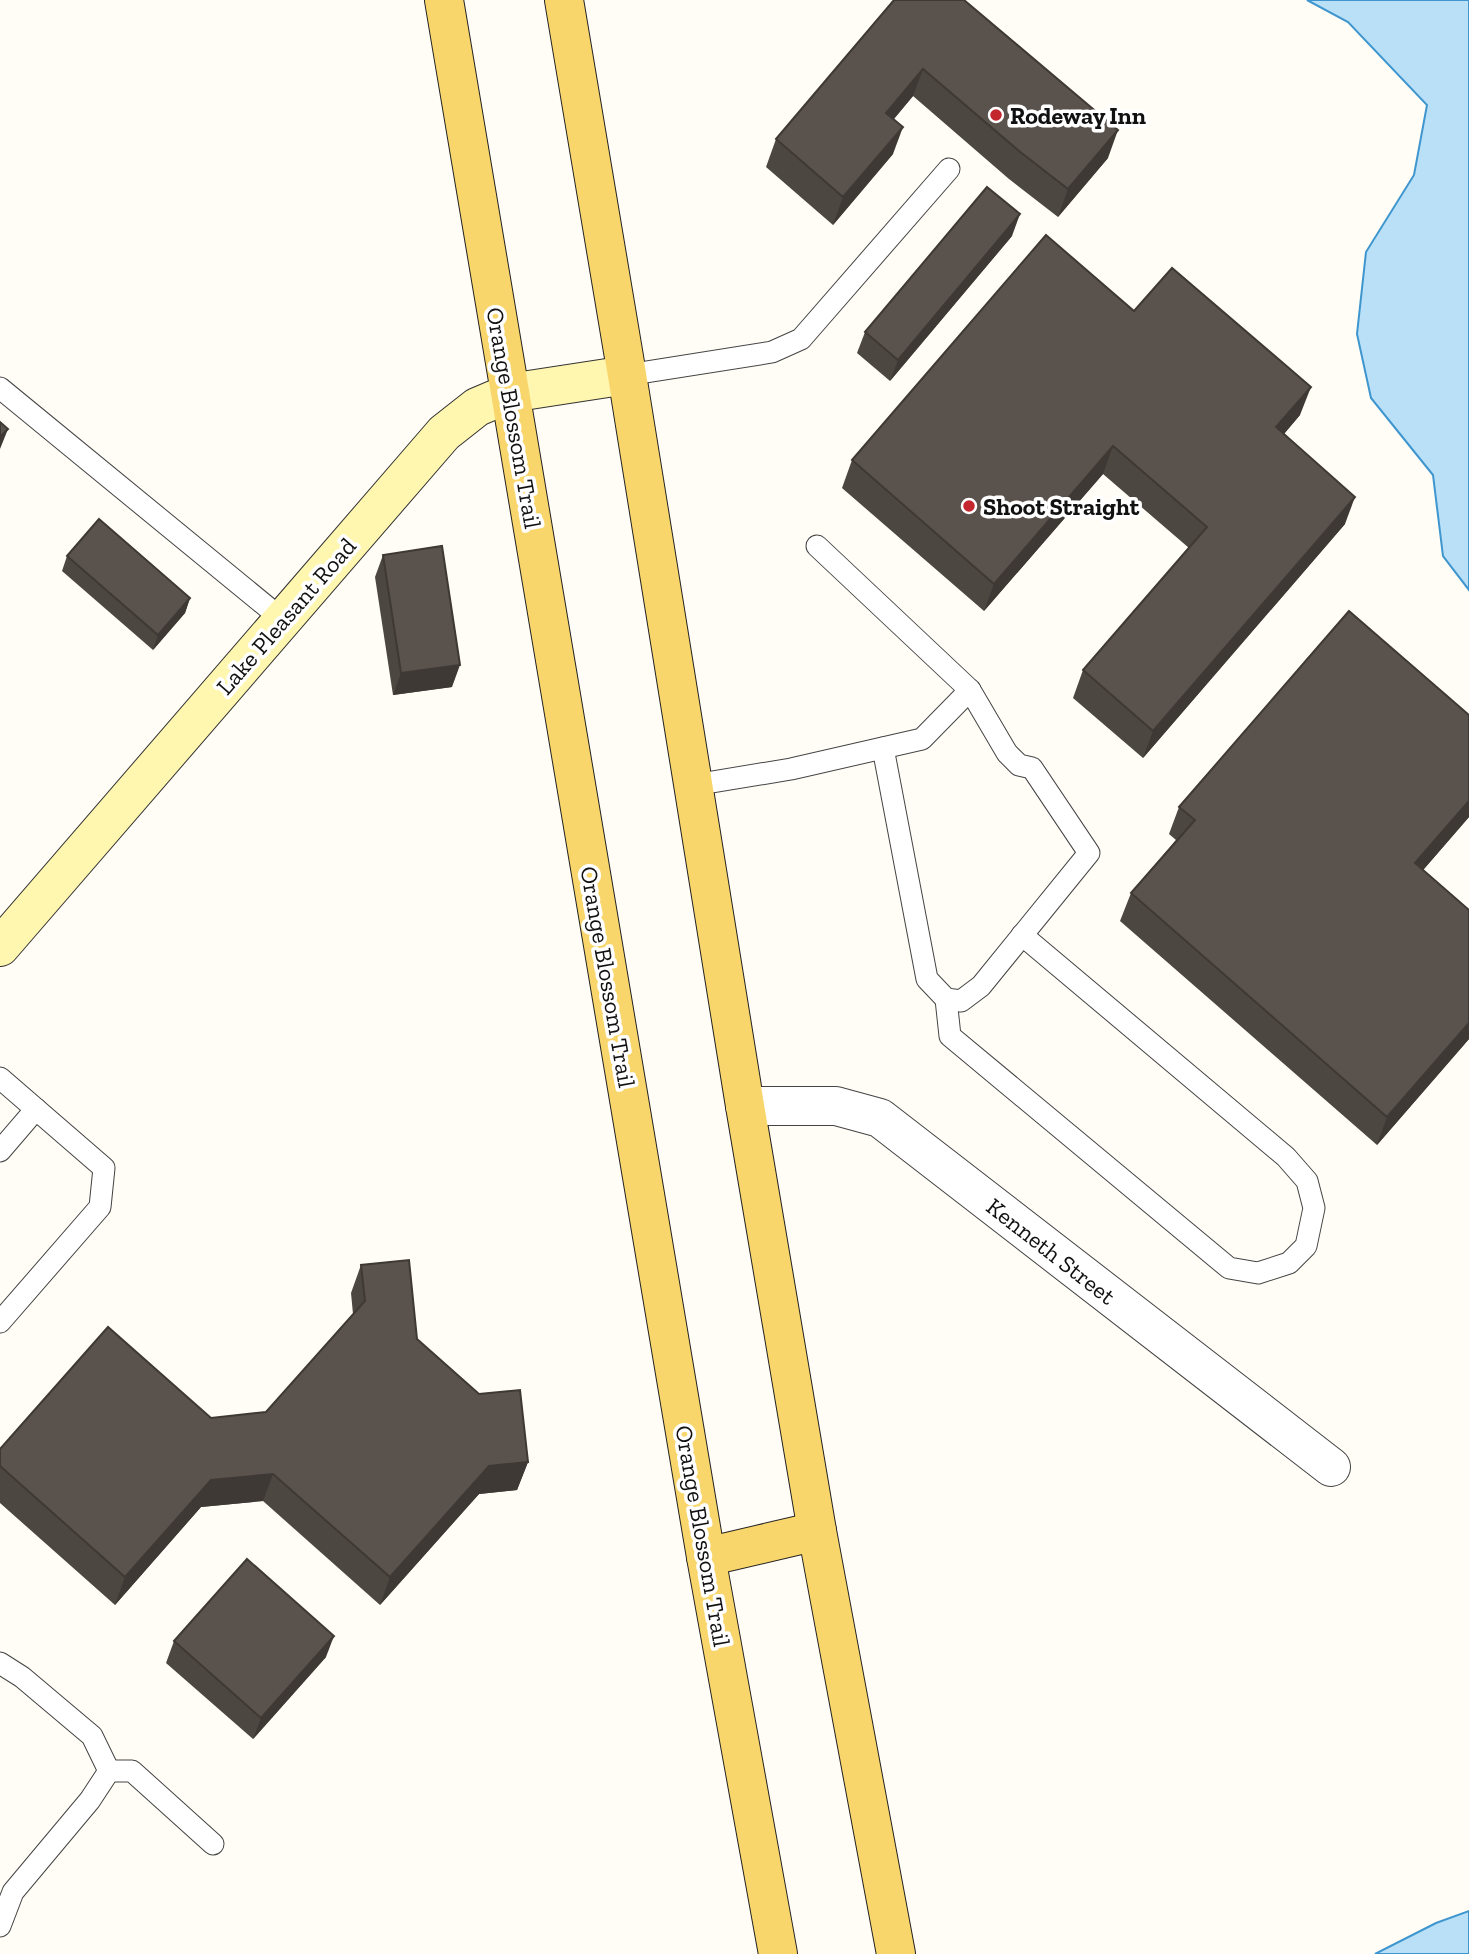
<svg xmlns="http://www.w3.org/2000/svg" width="1469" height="1954" font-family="'Zilla Slab',serif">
  <rect width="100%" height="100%" fill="#fffdf5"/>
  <g fill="#b9e0f7" stroke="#3f96cf" stroke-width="2">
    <path d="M 1307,0 L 1469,0 L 1469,590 L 1443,556 L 1433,475 L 1371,398 L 1357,334 L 1366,252 L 1414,175 L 1427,105 L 1348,22 Z"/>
    <path d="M 1469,1911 L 1469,1954 L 1375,1954 L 1436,1923 Z"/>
  </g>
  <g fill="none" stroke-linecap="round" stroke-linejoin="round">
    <defs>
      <g id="lane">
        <path d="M 627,375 L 772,352 L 801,339 L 949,169"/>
        <path d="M 0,388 L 283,620"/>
        <path d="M 883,748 L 927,979 L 946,999 L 961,1001 L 981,986 L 1089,853 L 1032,768 L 1019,765 L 1007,753 L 970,690"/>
        <path d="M 694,785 L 791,769 L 922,739 L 970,690 L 817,546"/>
        <path d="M 946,999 L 950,1036 L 1229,1268 L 1258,1273 L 1289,1263 L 1306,1246 L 1314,1208 L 1307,1181 L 1286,1157 L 1022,935"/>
        <path d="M 0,1078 L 104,1168 L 100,1207 L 0,1322"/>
        <path d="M 0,1151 L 36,1109"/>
        <path d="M 0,1663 L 22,1677 L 92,1736 L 109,1771 L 90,1800 L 13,1892 L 0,1926"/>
        <path d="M 109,1771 L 132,1771 L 213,1844"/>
      </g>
      <path id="street" d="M 745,1106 L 836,1106 L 880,1118 L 1331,1467"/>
      <path id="secondary" d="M 0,947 L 444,433 L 477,407 L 510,393 L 627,375"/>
      <g id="primary">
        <path d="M 444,0 L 706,1557 L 778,1954"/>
        <path d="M 564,0 L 627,375 L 745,1106 L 817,1531 L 896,1954"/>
        <path d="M 706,1557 L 817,1531"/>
      </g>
    </defs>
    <use href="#lane" stroke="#444" stroke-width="23"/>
    <use href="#street" stroke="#444" stroke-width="40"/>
    <use href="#secondary" stroke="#333" stroke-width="40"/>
    <use href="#primary" stroke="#222" stroke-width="40"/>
    <use href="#lane" stroke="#fff" stroke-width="21"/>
    <use href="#street" stroke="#fff" stroke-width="38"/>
    <use href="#secondary" stroke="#fff6b0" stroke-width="38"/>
    <use href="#primary" stroke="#f9d66b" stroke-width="38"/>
  </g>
  <g fill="#4d4742">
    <path d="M 894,0 L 1108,158 L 1058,217 L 1009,179 L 913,96 L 894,119 L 893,154 L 833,225 L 766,167 L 776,139 Z"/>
    <path d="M 1012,236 L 890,381 L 857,353 L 865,332 Z"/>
    <path d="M 1134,311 L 1300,415 L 1284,434 L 1345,524 L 1143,758 L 1073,698 L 1083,670 L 1189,548 L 1103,474 L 984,611 L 842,488 L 852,460 Z"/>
    <path d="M 383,555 L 452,687 L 393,695 L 375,577 Z"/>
    <path d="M 67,556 L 190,598 L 185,613 L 153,650 L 62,571 Z"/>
    <path d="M 1469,715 L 1469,817 L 1423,870 L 1469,910 L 1469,1039 L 1377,1145 L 1120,921 L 1131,893 L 1176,840 L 1169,834 L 1179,807 Z"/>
    <path d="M 361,1265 L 417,1339 L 528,1462 L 517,1490 L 479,1494 L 380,1605 L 263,1501 L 201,1507 L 115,1605 L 0,1503 L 0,1449 L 211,1418 L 266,1412 L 353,1314 L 351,1293 Z"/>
    <path d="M 174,1641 L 326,1657 L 253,1739 L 166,1663 Z"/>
  </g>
  <g fill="#3f3936">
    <path d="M 923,69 L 913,96 L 876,140 L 886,113 Z"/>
    <path d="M 903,127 L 893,154 L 833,225 L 843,197 Z"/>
    <path d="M 1118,130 L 1108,158 L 1058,217 L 1068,189 Z"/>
    <path d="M 1020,214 L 1012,236 L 890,381 L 898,360 Z"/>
    <path d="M 1311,387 L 1300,415 L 1266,455 L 1276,427 Z"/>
    <path d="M 8,429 L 0,449 L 0,437 Z"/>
    <path d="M 1113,446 L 1103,474 L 984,611 L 994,584 Z"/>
    <path d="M 1355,497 L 1345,524 L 1143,758 L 1153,731 Z"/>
    <path d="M 190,598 L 185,613 L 153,650 L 158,635 Z"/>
    <path d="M 460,665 L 452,687 L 393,695 L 401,673 Z"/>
    <path d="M 1469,801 L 1469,817 L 1405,891 L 1415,863 Z"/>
    <path d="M 1469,1023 L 1469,1039 L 1377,1145 L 1387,1117 Z"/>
    <path d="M 528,1462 L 517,1490 L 479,1494 L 380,1605 L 390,1577 L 489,1466 Z"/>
    <path d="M 273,1474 L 263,1501 L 201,1507 L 115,1605 L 125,1577 L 211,1480 Z"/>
    <path d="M 334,1636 L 326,1657 L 253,1739 L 261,1718 Z"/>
  </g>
  <g fill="#5a524d" stroke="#3f3936" stroke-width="2">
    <path d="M 894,0 L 964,0 L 1118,130 L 1068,189 L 1019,151 L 923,69 L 886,113 L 903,127 L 843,197 L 776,139 Z"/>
    <path d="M 987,187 L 1020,214 L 898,360 L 865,332 Z"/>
    <path d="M 1046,235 L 1134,311 L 1172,268 L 1311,387 L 1276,427 L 1355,497 L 1153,731 L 1083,670 L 1207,527 L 1113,446 L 994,584 L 852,460 Z"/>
    <path d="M 0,422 L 8,429 L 0,437 Z"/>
    <path d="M 99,519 L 190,598 L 158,635 L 67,556 Z"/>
    <path d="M 442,546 L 460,665 L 401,673 L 383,555 Z"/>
    <path d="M 1349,611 L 1469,715 L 1469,801 L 1415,863 L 1469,910 L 1469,1023 L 1387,1117 L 1131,893 L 1195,820 L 1179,807 Z"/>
    <path d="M 409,1260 L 417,1339 L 479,1394 L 520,1390 L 528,1462 L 489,1466 L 390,1577 L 273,1474 L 211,1480 L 125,1577 L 0,1466 L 0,1449 L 108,1327 L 211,1418 L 266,1412 L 365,1301 L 361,1265 Z"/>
    <path d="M 247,1559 L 334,1636 L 261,1718 L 174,1641 Z"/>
  </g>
  <g fill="#c4262e" stroke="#fff" stroke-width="2.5">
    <circle cx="996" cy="115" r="7"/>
    <circle cx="969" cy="506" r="7"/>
  </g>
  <g text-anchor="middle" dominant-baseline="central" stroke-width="7" stroke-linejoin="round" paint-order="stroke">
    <g font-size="24" font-weight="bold" fill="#111" stroke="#fff" text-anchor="start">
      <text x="1010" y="115">Rodeway Inn</text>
      <text x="983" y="506">Shoot Straight</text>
    </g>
    <g font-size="24" fill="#111" stroke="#fff">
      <text transform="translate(514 418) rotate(80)">Orange Blossom Trail</text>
      <text transform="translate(286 616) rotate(-49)">Lake Pleasant Road</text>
      <text transform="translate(608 977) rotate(80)">Orange Blossom Trail</text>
      <text transform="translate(1051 1251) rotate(38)">Kenneth Street</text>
      <text transform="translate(703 1536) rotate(80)">Orange Blossom Trail</text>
    </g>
  </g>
</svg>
